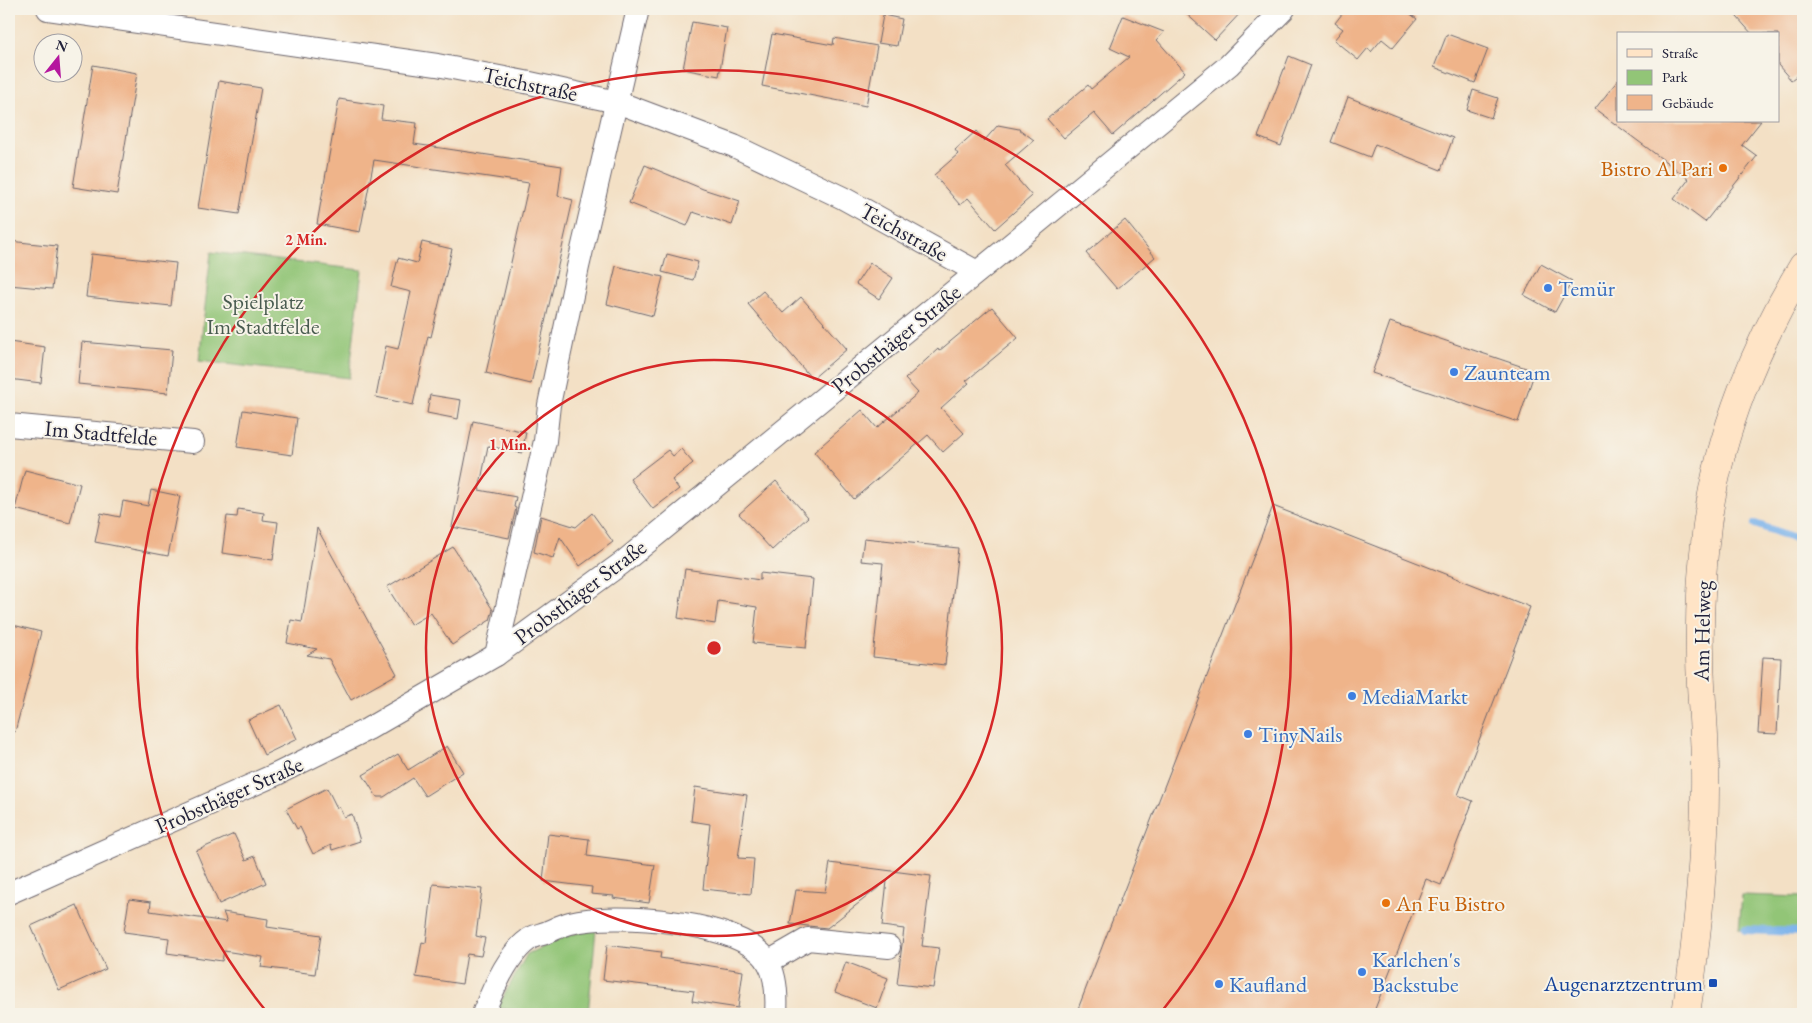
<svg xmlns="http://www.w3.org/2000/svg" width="1812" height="1023" font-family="'EB Garamond',serif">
  <rect width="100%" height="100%" fill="#f7f3e8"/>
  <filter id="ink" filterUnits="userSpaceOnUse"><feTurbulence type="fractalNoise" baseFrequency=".02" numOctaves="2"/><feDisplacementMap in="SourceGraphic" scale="10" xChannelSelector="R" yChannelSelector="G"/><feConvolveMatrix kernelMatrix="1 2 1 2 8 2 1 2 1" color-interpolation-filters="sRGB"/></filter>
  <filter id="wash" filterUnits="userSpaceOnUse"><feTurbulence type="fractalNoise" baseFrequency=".0096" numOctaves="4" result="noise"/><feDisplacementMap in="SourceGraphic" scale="20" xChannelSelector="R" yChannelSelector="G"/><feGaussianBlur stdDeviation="1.12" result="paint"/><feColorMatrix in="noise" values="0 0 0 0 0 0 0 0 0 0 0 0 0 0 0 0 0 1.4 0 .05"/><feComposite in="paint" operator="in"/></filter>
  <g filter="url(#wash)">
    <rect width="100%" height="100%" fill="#f3e0c5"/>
    <g fill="#92c577" stroke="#5a7459">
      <path d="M 211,252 L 362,270 L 349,378 L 199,361 Z"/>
      <path d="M 1742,895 L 1803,897 L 1803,934 L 1739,929 Z"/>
      <path d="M 596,929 L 588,1014 L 547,1014 L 497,1008 L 527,954 L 568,935 Z"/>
    </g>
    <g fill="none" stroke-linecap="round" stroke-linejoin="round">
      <g stroke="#7cb3eb" stroke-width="8">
        <path d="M 1755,524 L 1803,541"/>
        <path d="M 1745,930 L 1803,932"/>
      </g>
    </g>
    <g id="blocks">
      <g fill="#efb48a">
        <path d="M 1181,9 L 1244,9 L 1215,40 Z"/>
        <path d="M 1346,9 L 1404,9 L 1417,19 L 1393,48 L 1382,39 L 1371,52 L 1368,48 L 1358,60 L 1334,40 L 1343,29 L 1335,23 Z"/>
        <path d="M 1730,9 L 1803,9 L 1803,71 L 1791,80 L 1778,65 L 1778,34 L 1752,34 Z"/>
        <path d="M 883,15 L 902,19 L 897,46 L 878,43 Z"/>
        <path d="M 1123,16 L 1164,32 L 1157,40 L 1185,72 L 1113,135 L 1094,113 L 1064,138 L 1047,119 L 1088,85 L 1091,89 L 1129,57 L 1110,48 Z"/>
        <path d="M 692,22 L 727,28 L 719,76 L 683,69 Z"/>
        <path d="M 772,34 L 833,45 L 834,38 L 877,46 L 866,106 L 762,86 Z"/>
        <path d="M 1447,34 L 1488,49 L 1475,83 L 1434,67 Z"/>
        <path d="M 1289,56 L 1311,65 L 1281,146 L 1258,137 Z"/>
        <path d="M 93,65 L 137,73 L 117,194 L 73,187 Z"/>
        <path d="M 1618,80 L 1618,121 L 1761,121 L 1742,145 L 1757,156 L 1705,222 L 1674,199 L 1689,179 L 1595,109 Z"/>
        <path d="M 219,81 L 261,88 L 239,214 L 198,208 Z"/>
        <path d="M 1473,90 L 1498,98 L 1491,118 L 1467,110 Z"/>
        <path d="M 1348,97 L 1453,138 L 1441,170 L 1375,144 L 1370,157 L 1331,142 Z"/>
        <path d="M 339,99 L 383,106 L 381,119 L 417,123 L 414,144 L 562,166 L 558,196 L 573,200 L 531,384 L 486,373 L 529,183 L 374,160 L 360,232 L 317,224 Z"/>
        <path d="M 998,125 L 1019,129 L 1034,140 L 1005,165 L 1032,196 L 995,229 L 968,198 L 960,205 L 934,175 L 958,154 L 955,150 L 976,131 L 984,141 Z"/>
        <path d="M 645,165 L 703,189 L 740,201 L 732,225 L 693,212 L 687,226 L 629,203 Z"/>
        <path d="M 1125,220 L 1155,257 L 1117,289 L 1086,253 Z"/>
        <path d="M 9,241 L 57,246 L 52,289 L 9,285 Z"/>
        <path d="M 422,242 L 452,249 L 431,337 L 428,336 L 413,405 L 376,397 L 386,346 L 398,349 L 411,292 L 391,287 L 398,258 L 417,263 Z"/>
        <path d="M 91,254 L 176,263 L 171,306 L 86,297 Z"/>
        <path d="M 667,254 L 698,262 L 693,280 L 662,272 Z"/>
        <path d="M 870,263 L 893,278 L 879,299 L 856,284 Z"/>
        <path d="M 1541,264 L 1572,281 L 1555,312 L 1524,295 Z"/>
        <path d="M 616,266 L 663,277 L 653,316 L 607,304 Z"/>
        <path d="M 763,291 L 783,313 L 801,297 L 847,349 L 812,379 L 748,304 Z"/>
        <path d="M 992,307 L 1018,338 L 966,381 L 969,383 L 941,408 L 964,433 L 943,452 L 928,435 L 854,499 L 814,452 L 862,410 L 877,428 L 918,393 L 905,379 L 938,349 L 939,351 Z"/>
        <path d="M 1390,322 L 1535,371 L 1518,422 L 1372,373 Z"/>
        <path d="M 9,342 L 45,347 L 41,383 L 9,379 Z"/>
        <path d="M 82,342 L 172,350 L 168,393 L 78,384 Z"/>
        <path d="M 430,395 L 461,400 L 458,419 L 427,413 Z"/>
        <path d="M 243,410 L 297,418 L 292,455 L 237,447 Z"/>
        <path d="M 473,421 L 526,432 L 522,453 L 488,446 L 479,490 L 516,497 L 514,507 L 516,508 L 509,538 L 452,527 Z"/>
        <path d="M 681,449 L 693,463 L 672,480 L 679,489 L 653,509 L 630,479 L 668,450 L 673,456 Z"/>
        <path d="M 25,470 L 80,484 L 70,523 L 15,509 Z"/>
        <path d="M 776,481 L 808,517 L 772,550 L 739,514 Z"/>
        <path d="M 151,490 L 180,496 L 168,556 L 95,542 L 101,513 L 120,517 L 123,501 L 148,506 Z"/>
        <path d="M 1273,506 L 1530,607 L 1458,795 L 1473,801 L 1441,885 L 1426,879 L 1373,1014 L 1076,1014 Z"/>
        <path d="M 238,509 L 264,513 L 263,520 L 278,522 L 273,560 L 222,553 L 227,516 L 237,517 Z"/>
        <path d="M 592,513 L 613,542 L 580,566 L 560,537 L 553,558 L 534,552 L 541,516 L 576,527 Z"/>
        <path d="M 317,528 L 397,674 L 351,700 L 329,659 L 307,655 L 317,649 L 287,643 L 291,620 L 302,622 Z"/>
        <path d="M 864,538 L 958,548 L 945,665 L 873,657 L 883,563 L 861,561 Z"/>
        <path d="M 453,547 L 493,610 L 490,620 L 452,645 L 431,613 L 411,625 L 387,587 Z"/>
        <path d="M 685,569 L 760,580 L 760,573 L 813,579 L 806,648 L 753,643 L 757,607 L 718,601 L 715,624 L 678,618 Z"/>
        <path d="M 9,624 L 41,632 L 15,732 L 9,731 Z"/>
        <path d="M 1763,657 L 1781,658 L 1777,734 L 1758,733 Z"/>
        <path d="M 281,705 L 297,739 L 264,755 L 248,720 Z"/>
        <path d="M 447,746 L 463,772 L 425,796 L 413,778 L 384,797 L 377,797 L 363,775 L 398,754 L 408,770 Z"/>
        <path d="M 695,787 L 747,795 L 738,858 L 754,859 L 751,894 L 703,889 L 710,824 L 691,821 Z"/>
        <path d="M 327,788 L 337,808 L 339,807 L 344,817 L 352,814 L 360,841 L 332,850 L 331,845 L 313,854 L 300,827 L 297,829 L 286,809 Z"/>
        <path d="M 234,834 L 246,860 L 255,856 L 266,883 L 219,904 L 196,851 Z"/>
        <path d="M 548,834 L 589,839 L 587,856 L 655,865 L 649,903 L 613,898 L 614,896 L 591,894 L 592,887 L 543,881 Z"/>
        <path d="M 830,863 L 931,876 L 922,946 L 939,948 L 933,988 L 897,984 L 904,929 L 882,926 L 887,881 L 827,928 L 790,924 L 796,890 L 825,892 Z"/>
        <path d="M 433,884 L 482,889 L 476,936 L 485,938 L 481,956 L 467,954 L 462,984 L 416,977 L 422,942 L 426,943 Z"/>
        <path d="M 129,899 L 151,902 L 150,911 L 227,922 L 223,912 L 268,919 L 267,927 L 321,935 L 315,974 L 261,967 L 263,957 L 224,951 L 222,961 L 167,953 L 169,938 L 124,932 Z"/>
        <path d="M 77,905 L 106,969 L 59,990 L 31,926 Z"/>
        <path d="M 607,945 L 661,952 L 660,958 L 743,971 L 738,1008 L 692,1001 L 694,991 L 603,980 Z"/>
        <path d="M 846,962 L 888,978 L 877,1008 L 835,992 Z"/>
      </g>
    </g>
  </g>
  <g filter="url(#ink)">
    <use href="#blocks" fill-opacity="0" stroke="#6b646b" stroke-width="1"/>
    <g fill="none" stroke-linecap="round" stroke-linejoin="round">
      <defs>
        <g id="minor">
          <path d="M 48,9 L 437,65 L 530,83 L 617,102 L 734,146 L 843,198 L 977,272"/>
          <path d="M 9,425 L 193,442"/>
          <path d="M 496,655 L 545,441 L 549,405 L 578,267 L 638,9"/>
          <path d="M 9,893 L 277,774 L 368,729 L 496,655 L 622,563 L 997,256 L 1229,65 L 1284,9"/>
          <path d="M 768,962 L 808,939 L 889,947"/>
          <path d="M 483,1014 C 492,991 508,954 528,940 C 532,936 540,935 545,933 C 553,930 562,925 570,923 C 613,912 743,920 768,962 C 777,977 777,998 776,1014"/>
        </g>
        <path id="secondary" d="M 1686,1014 C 1698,933 1706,850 1705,768 C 1705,729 1700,691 1700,652 C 1699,610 1702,567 1707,525 C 1719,434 1756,344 1803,266"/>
      </defs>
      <use href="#minor" stroke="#6b646b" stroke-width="24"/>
      <use href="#secondary" stroke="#6b646b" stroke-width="29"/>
      <use href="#minor" stroke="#fff" stroke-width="22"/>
      <use href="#secondary" stroke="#ffe4c6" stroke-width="28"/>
    </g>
  </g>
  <g fill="none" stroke="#d62828" stroke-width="2.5">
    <circle cx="714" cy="648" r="288"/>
    <path d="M266 1011A577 577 0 1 1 1162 1011"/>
  </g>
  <g fill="#e8710a" stroke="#f7f3e8" stroke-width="2">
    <circle cx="1723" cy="168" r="5"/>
    <circle cx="1386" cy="903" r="5"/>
  </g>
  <g fill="#3f7fe0" stroke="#f7f3e8" stroke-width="2">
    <circle cx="1548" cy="288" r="5"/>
    <circle cx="1454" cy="372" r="5"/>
    <circle cx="1352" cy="696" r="5"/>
    <circle cx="1248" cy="734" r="5"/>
    <circle cx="1362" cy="972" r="5"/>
    <circle cx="1219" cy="984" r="5"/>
  </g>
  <rect fill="#1a4fb4" stroke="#f7f3e8" stroke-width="2" x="1708" y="978" width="10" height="10" rx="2.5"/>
  <g text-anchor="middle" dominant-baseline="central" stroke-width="4" stroke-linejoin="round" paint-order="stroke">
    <g font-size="22" fill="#22223b" stroke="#f7f3e8">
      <text transform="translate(530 84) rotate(12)">Teichstraße</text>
      <text transform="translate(904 232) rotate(29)">Teichstraße</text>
      <text transform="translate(896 339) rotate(-39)">Probsthäger Straße</text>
      <text transform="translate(101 433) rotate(5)">Im Stadtfelde</text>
      <text transform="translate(580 592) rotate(-37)">Probsthäger Straße</text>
      <text transform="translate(1702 631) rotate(-89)">Am Helweg</text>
      <text transform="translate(229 795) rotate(-24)">Probsthäger Straße</text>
    </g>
    <g font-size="22" fill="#c56008" stroke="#f7f3e8" text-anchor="end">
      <text x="1713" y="168">Bistro Al Pari</text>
      <text x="1396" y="903" text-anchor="start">An Fu Bistro</text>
    </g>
    <g font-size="22" fill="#366cbe" stroke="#f7f3e8" text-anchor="start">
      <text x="1558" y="288">Temür</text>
      <text x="1464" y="372">Zaunteam</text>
      <text x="1362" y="696">MediaMarkt</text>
      <text x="1258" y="734">TinyNails</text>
      <text x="1372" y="959">Karlchen's<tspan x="1372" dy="25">Backstube</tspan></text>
      <text x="1229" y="984">Kaufland</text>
    </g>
    <g font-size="22" fill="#495b50" stroke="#f7f3e8">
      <text x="263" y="301">Spielplatz<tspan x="263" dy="25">Im Stadtfelde</tspan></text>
    </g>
    <g font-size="22" fill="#164399" stroke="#f7f3e8" text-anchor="end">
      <text x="1703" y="983">Augenarztzentrum</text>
    </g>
  </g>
  <circle cx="714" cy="648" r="8" fill="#d62828" stroke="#f7f3e8" stroke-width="2.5"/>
  <g font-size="15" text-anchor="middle" font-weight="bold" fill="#d62828" stroke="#f7f3e8" stroke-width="4" stroke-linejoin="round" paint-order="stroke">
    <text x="306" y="245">2 Min.</text>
    <text x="510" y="450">1 Min.</text>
  </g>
  <rect width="1812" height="1023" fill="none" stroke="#f7f3e8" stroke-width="30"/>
  <rect x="1617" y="32" width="162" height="90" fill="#f7f3e8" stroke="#a29fa3"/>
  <rect x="1627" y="49" width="25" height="8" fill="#ffe4c6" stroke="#a29fa3"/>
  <text x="1662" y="58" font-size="15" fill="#22223b">Straße</text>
  <rect x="1627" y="70" width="25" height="15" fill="#92c577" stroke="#a29fa3"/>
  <text x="1662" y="82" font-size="15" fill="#22223b">Park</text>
  <rect x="1627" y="95" width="25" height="15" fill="#efb48a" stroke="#a29fa3"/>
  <text x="1662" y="108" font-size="15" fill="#22223b">Gebäude</text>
  <g transform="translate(58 58) rotate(17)"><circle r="24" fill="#f7f3e8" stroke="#a29fa3"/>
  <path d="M0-4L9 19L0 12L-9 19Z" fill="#b5179e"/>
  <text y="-8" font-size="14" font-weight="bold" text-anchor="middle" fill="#22223b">N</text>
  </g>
</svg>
